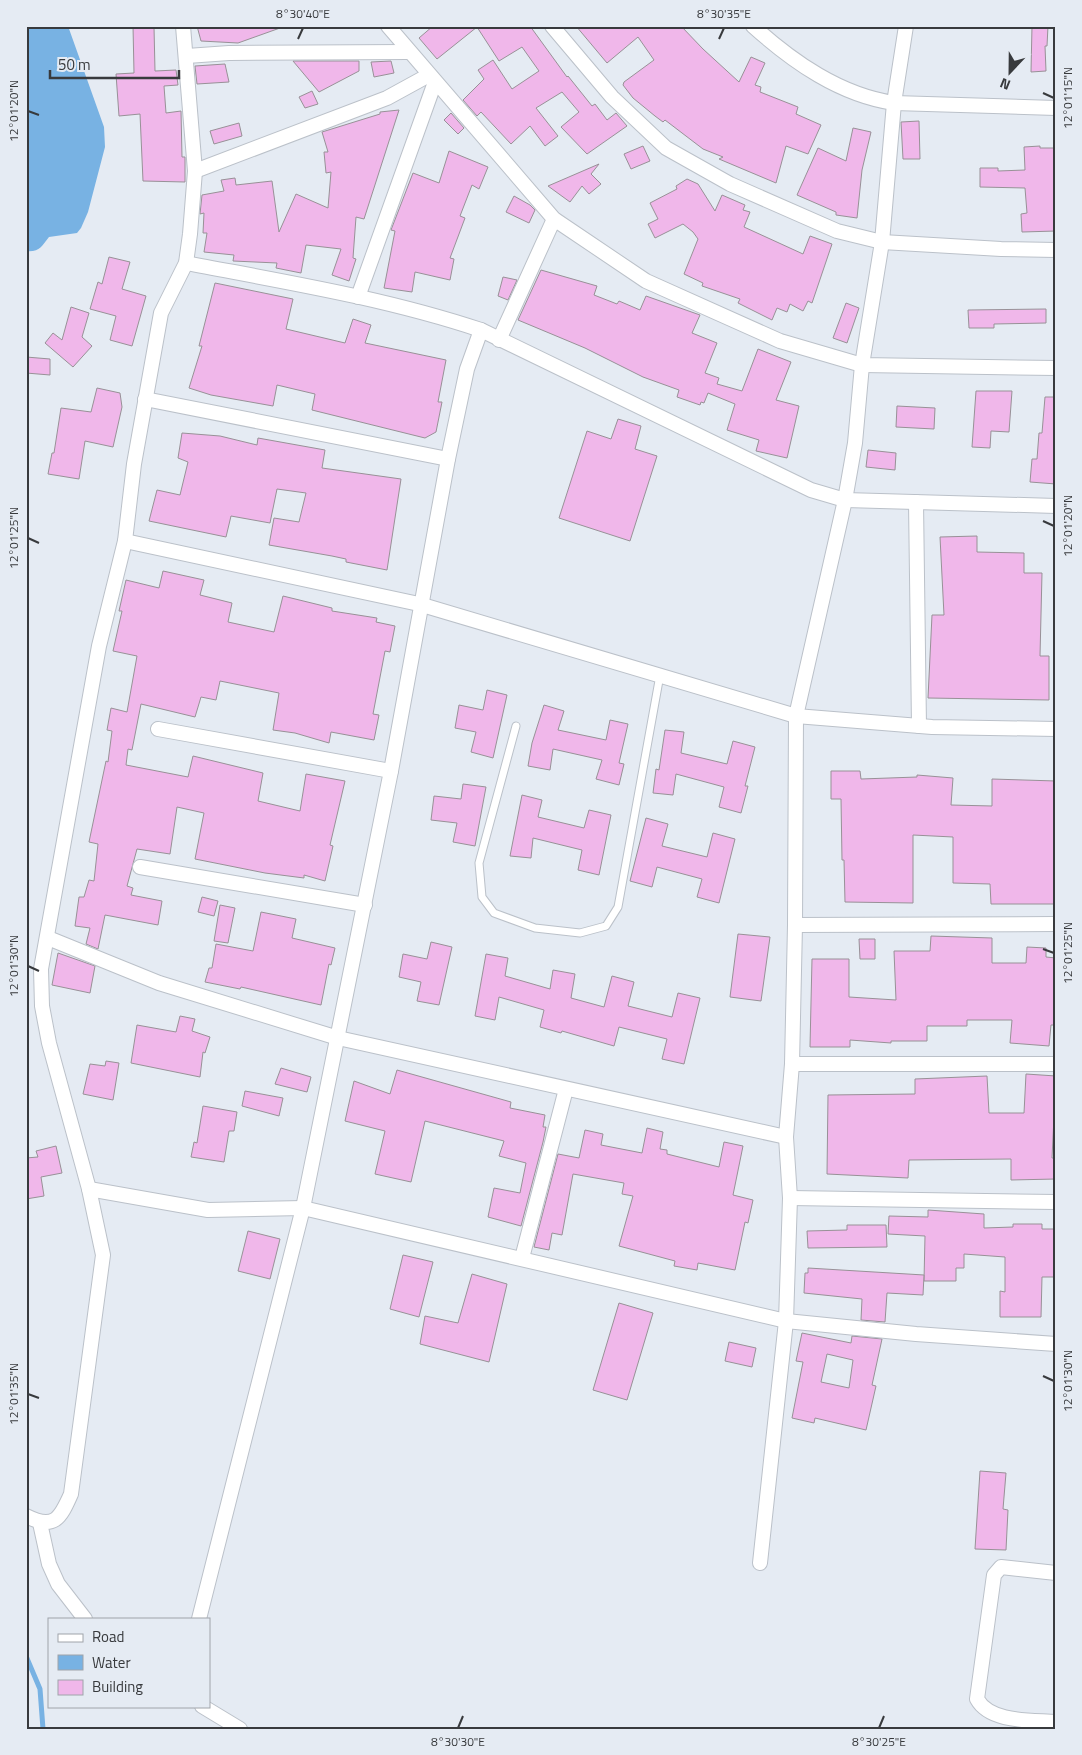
<svg xmlns="http://www.w3.org/2000/svg" width="1082" height="1755" font-family="'Titillium Web',sans-serif">
  <rect width="100%" height="100%" fill="#e5ebf3"/>
  <path fill="#78b2e3" d="M 26,26 L 68,26 L 104,127 L 105,147 L 88,212 L 81,228 L 77,233 L 49,237 C 41,247 40,252 26,251 Z"/>
  <g fill="none" stroke-linecap="round" stroke-linejoin="round">
    <path stroke="#78b2e3" stroke-width="5" d="M 26,1656 L 40,1689 L 43,1729"/>
  </g>
  <g fill="#f0b7ea" stroke="#989197" fill-rule="evenodd">
    <path d="M 133,26 L 154,27 L 155,71 L 176,70 L 178,85 L 164,86 L 166,113 L 181,111 L 182,157 L 185,157 L 185,182 L 143,181 L 140,114 L 119,116 L 116,74 L 134,73 Z"/>
    <path d="M 197,26 L 280,26 L 280,28 L 238,43 L 201,41 Z"/>
    <path d="M 433,26 L 530,26 L 567,77 L 568,76 L 592,106 L 595,104 L 607,120 L 616,113 L 627,126 L 587,154 L 561,127 L 579,112 L 562,92 L 536,108 L 558,136 L 545,146 L 530,126 L 511,144 L 481,112 L 477,116 L 463,100 L 484,79 L 478,70 L 493,60 L 512,89 L 539,71 L 522,47 L 499,61 L 477,27 L 437,59 L 419,38 Z"/>
    <path d="M 576,26 L 681,26 L 703,49 L 739,82 L 751,57 L 765,63 L 755,85 L 761,87 L 760,92 L 798,107 L 796,114 L 821,125 L 808,154 L 786,146 L 776,183 L 719,159 L 723,157 L 703,149 L 665,120 L 663,122 L 655,116 L 633,98 L 623,85 L 624,82 L 654,60 L 638,37 L 607,63 Z"/>
    <path d="M 1032,26 L 1048,26 L 1047,46 L 1045,46 L 1046,71 L 1031,72 Z"/>
    <path d="M 293,61 L 359,61 L 359,71 L 319,92 Z"/>
    <path d="M 391,61 L 394,73 L 374,77 L 371,62 Z"/>
    <path d="M 225,64 L 229,82 L 197,84 L 195,66 Z"/>
    <path d="M 312,91 L 318,104 L 305,108 L 299,97 Z"/>
    <path d="M 399,110 L 364,219 L 356,217 L 353,258 L 356,259 L 349,281 L 332,275 L 341,249 L 306,245 L 301,273 L 276,268 L 277,263 L 233,261 L 234,255 L 204,252 L 207,233 L 203,233 L 204,213 L 200,214 L 202,195 L 224,191 L 221,180 L 235,178 L 236,185 L 272,181 L 279,232 L 296,194 L 328,208 L 331,172 L 326,173 L 324,152 L 328,152 L 322,132 L 380,114 L 380,112 Z"/>
    <path d="M 451,113 L 464,128 L 458,134 L 444,120 Z"/>
    <path d="M 919,121 L 920,159 L 903,159 L 901,122 Z"/>
    <path d="M 239,123 L 242,136 L 214,144 L 210,131 Z"/>
    <path d="M 853,128 L 871,132 L 862,170 L 857,218 L 836,215 L 836,212 L 797,195 L 818,148 L 846,161 Z"/>
    <path d="M 643,146 L 650,161 L 631,169 L 624,154 Z"/>
    <path d="M 1040,146 L 1040,148 L 1056,148 L 1056,231 L 1022,232 L 1021,214 L 1027,213 L 1025,188 L 980,187 L 980,168 L 998,168 L 998,171 L 1025,170 L 1024,147 Z"/>
    <path d="M 449,151 L 488,167 L 479,189 L 472,185 L 460,216 L 465,218 L 450,258 L 454,259 L 450,280 L 415,272 L 412,292 L 384,288 L 395,231 L 391,230 L 413,173 L 439,183 Z"/>
    <path d="M 599,164 L 591,174 L 601,184 L 589,194 L 582,186 L 570,202 L 548,186 Z"/>
    <path d="M 687,179 L 698,184 L 715,211 L 722,195 L 745,205 L 743,210 L 750,212 L 744,227 L 803,254 L 810,236 L 832,244 L 812,303 L 808,301 L 803,311 L 790,304 L 787,312 L 777,308 L 772,320 L 738,303 L 740,299 L 702,286 L 703,283 L 684,274 L 698,239 L 693,232 L 683,224 L 655,238 L 648,224 L 658,219 L 650,203 L 677,189 L 676,186 Z"/>
    <path d="M 514,196 L 530,205 L 535,210 L 529,223 L 506,212 Z"/>
    <path d="M 109,257 L 130,262 L 122,289 L 146,296 L 132,346 L 110,340 L 116,316 L 90,309 L 98,282 L 102,284 Z"/>
    <path d="M 541,270 L 597,286 L 594,295 L 617,304 L 619,301 L 640,310 L 646,296 L 700,315 L 692,333 L 717,343 L 705,373 L 719,378 L 717,384 L 742,391 L 758,349 L 791,362 L 776,400 L 799,406 L 787,458 L 756,451 L 759,440 L 727,430 L 735,404 L 708,393 L 704,403 L 701,402 L 700,405 L 677,397 L 679,390 L 643,377 L 585,348 L 518,320 Z"/>
    <path d="M 503,277 L 517,280 L 508,300 L 498,296 Z"/>
    <path d="M 215,283 L 293,299 L 286,329 L 345,343 L 353,319 L 371,325 L 365,343 L 446,360 L 438,402 L 442,402 L 436,432 L 425,438 L 312,410 L 315,394 L 277,385 L 273,406 L 211,395 L 189,388 L 202,346 L 199,346 Z"/>
    <path d="M 846,303 L 859,308 L 847,343 L 833,338 Z"/>
    <path d="M 71,307 L 89,313 L 82,337 L 92,346 L 73,367 L 45,343 L 53,333 L 62,340 Z"/>
    <path d="M 1046,309 L 1046,323 L 994,324 L 994,328 L 969,328 L 968,310 Z"/>
    <path d="M 26,357 L 50,359 L 50,375 L 26,373 Z"/>
    <path d="M 97,388 L 120,393 L 122,407 L 113,447 L 85,441 L 79,479 L 48,474 L 52,453 L 54,453 L 61,408 L 91,412 Z"/>
    <path d="M 976,391 L 1012,391 L 1009,432 L 991,431 L 990,448 L 972,447 Z"/>
    <path d="M 1045,397 L 1056,397 L 1056,484 L 1030,482 L 1032,459 L 1037,459 L 1039,433 L 1042,433 Z"/>
    <path d="M 897,406 L 935,408 L 934,429 L 896,427 Z"/>
    <path d="M 618,419 L 641,426 L 635,449 L 657,456 L 630,541 L 559,518 L 587,431 L 611,439 Z"/>
    <path d="M 182,433 L 220,436 L 257,445 L 258,438 L 325,450 L 322,468 L 401,479 L 387,570 L 346,562 L 346,559 L 332,556 L 269,545 L 274,518 L 299,522 L 306,493 L 277,489 L 270,523 L 231,516 L 226,537 L 149,521 L 157,490 L 180,495 L 188,462 L 178,458 Z"/>
    <path d="M 868,450 L 896,453 L 895,470 L 866,467 Z"/>
    <path d="M 977,536 L 977,552 L 1024,553 L 1024,573 L 1042,573 L 1040,656 L 1049,656 L 1049,700 L 928,698 L 932,615 L 944,615 L 940,537 Z"/>
    <path d="M 163,571 L 204,580 L 200,595 L 232,603 L 228,622 L 274,632 L 283,596 L 332,608 L 332,611 L 377,618 L 376,622 L 395,626 L 390,652 L 385,651 L 373,714 L 379,715 L 374,740 L 331,732 L 329,743 L 295,733 L 273,730 L 279,693 L 220,681 L 216,700 L 201,697 L 195,717 L 141,704 L 132,750 L 128,749 L 126,765 L 188,777 L 193,756 L 263,773 L 258,801 L 300,811 L 306,774 L 345,781 L 330,845 L 333,846 L 325,881 L 304,875 L 304,878 L 265,873 L 195,859 L 204,813 L 177,807 L 170,854 L 137,849 L 127,886 L 133,888 L 131,895 L 162,901 L 158,925 L 105,915 L 98,949 L 86,944 L 90,928 L 75,926 L 79,897 L 84,897 L 89,880 L 94,881 L 98,844 L 89,842 L 106,761 L 108,762 L 112,731 L 107,730 L 111,708 L 127,712 L 137,656 L 113,651 L 122,611 L 119,611 L 126,580 L 159,588 Z"/>
    <path d="M 487,690 L 507,695 L 493,758 L 471,752 L 476,732 L 455,728 L 459,705 L 483,710 Z"/>
    <path d="M 544,705 L 564,711 L 558,730 L 606,740 L 610,720 L 628,724 L 619,763 L 624,764 L 619,785 L 596,779 L 602,760 L 553,749 L 550,770 L 528,766 L 532,743 Z"/>
    <path d="M 665,730 L 684,732 L 681,753 L 727,764 L 733,741 L 755,747 L 745,786 L 748,786 L 741,813 L 719,807 L 724,787 L 676,774 L 673,795 L 653,793 L 656,769 L 659,770 Z"/>
    <path d="M 831,771 L 860,771 L 861,779 L 917,777 L 917,775 L 953,778 L 951,805 L 992,806 L 992,779 L 1056,781 L 1056,904 L 991,904 L 990,884 L 953,883 L 953,837 L 913,835 L 913,903 L 845,902 L 844,860 L 842,860 L 841,799 L 831,799 Z"/>
    <path d="M 463,784 L 486,787 L 475,846 L 453,842 L 457,823 L 431,820 L 434,796 L 461,799 Z"/>
    <path d="M 522,795 L 542,800 L 538,817 L 584,828 L 589,810 L 611,815 L 599,875 L 578,870 L 582,850 L 533,838 L 531,858 L 510,856 Z"/>
    <path d="M 646,818 L 668,824 L 662,846 L 707,857 L 713,833 L 735,839 L 719,903 L 697,897 L 702,879 L 657,867 L 652,887 L 630,881 Z"/>
    <path d="M 202,897 L 218,901 L 214,916 L 198,912 Z"/>
    <path d="M 220,905 L 235,908 L 228,943 L 214,941 Z"/>
    <path d="M 261,912 L 296,919 L 292,938 L 335,948 L 331,965 L 329,964 L 321,1005 L 241,987 L 240,989 L 205,982 L 209,968 L 212,968 L 216,944 L 253,951 Z"/>
    <path d="M 738,934 L 770,937 L 761,1001 L 730,997 Z"/>
    <path d="M 931,936 L 992,938 L 992,963 L 1026,963 L 1027,947 L 1046,948 L 1046,957 L 1056,958 L 1056,1025 L 1051,1025 L 1049,1046 L 1010,1043 L 1012,1020 L 967,1020 L 967,1026 L 927,1026 L 927,1041 L 891,1041 L 891,1043 L 850,1040 L 850,1047 L 810,1047 L 812,959 L 849,959 L 849,997 L 896,1000 L 894,951 L 930,951 Z"/>
    <path d="M 859,939 L 875,939 L 875,959 L 860,959 Z"/>
    <path d="M 431,942 L 452,947 L 439,1005 L 417,1001 L 421,982 L 399,977 L 403,954 L 427,959 Z"/>
    <path d="M 58,953 L 95,966 L 90,993 L 52,985 Z"/>
    <path d="M 486,954 L 508,958 L 505,976 L 550,989 L 553,970 L 575,974 L 571,998 L 604,1007 L 612,976 L 634,982 L 628,1006 L 672,1017 L 678,993 L 700,998 L 684,1064 L 662,1059 L 667,1039 L 619,1027 L 614,1046 L 562,1031 L 561,1033 L 540,1027 L 544,1010 L 499,997 L 495,1020 L 475,1016 Z"/>
    <path d="M 180,1016 L 195,1019 L 192,1031 L 210,1037 L 205,1053 L 203,1052 L 200,1077 L 131,1063 L 137,1025 L 176,1032 Z"/>
    <path d="M 106,1061 L 119,1063 L 113,1100 L 83,1094 L 90,1064 L 105,1066 Z"/>
    <path d="M 281,1068 L 311,1077 L 307,1092 L 275,1084 Z"/>
    <path d="M 397,1070 L 511,1102 L 510,1108 L 545,1115 L 543,1127 L 546,1127 L 543,1142 L 521,1226 L 488,1217 L 494,1188 L 520,1193 L 526,1163 L 499,1156 L 504,1141 L 425,1121 L 411,1182 L 375,1174 L 385,1131 L 345,1121 L 354,1081 L 390,1094 Z"/>
    <path d="M 1026,1074 L 1056,1076 L 1052,1158 L 1056,1158 L 1056,1179 L 1011,1180 L 1011,1159 L 909,1160 L 908,1178 L 827,1174 L 828,1095 L 915,1094 L 915,1079 L 987,1076 L 989,1113 L 1024,1113 Z"/>
    <path d="M 245,1091 L 283,1098 L 279,1116 L 242,1106 Z"/>
    <path d="M 203,1106 L 237,1112 L 234,1131 L 229,1131 L 224,1162 L 191,1157 L 194,1142 L 197,1143 Z"/>
    <path d="M 647,1128 L 663,1132 L 660,1149 L 667,1150 L 667,1154 L 719,1167 L 724,1142 L 743,1146 L 733,1195 L 753,1200 L 748,1223 L 745,1222 L 735,1270 L 698,1263 L 697,1270 L 674,1266 L 675,1261 L 619,1246 L 633,1196 L 622,1194 L 624,1183 L 573,1174 L 562,1235 L 552,1233 L 549,1250 L 534,1247 L 558,1154 L 579,1158 L 585,1130 L 603,1134 L 601,1145 L 642,1153 Z"/>
    <path d="M 56,1146 L 62,1173 L 41,1177 L 44,1196 L 26,1199 L 26,1158 L 38,1157 L 36,1151 Z"/>
    <path d="M 928,1210 L 984,1214 L 984,1228 L 1013,1227 L 1013,1224 L 1042,1224 L 1042,1229 L 1056,1229 L 1056,1273 L 1055,1277 L 1042,1277 L 1041,1317 L 1000,1317 L 1000,1291 L 1005,1292 L 1005,1257 L 964,1254 L 964,1268 L 956,1268 L 956,1281 L 924,1281 L 925,1236 L 888,1234 L 889,1216 L 928,1217 Z"/>
    <path d="M 847,1225 L 886,1225 L 887,1247 L 808,1248 L 807,1231 L 847,1230 Z"/>
    <path d="M 248,1231 L 280,1239 L 270,1279 L 238,1271 Z"/>
    <path d="M 403,1255 L 433,1262 L 419,1317 L 390,1309 Z"/>
    <path d="M 808,1268 L 924,1275 L 923,1295 L 887,1293 L 885,1322 L 861,1320 L 862,1299 L 804,1293 L 805,1273 L 808,1273 Z"/>
    <path d="M 472,1274 L 507,1284 L 489,1362 L 420,1344 L 425,1316 L 458,1323 Z"/>
    <path d="M 619,1303 L 653,1313 L 627,1400 L 593,1390 Z"/>
    <path d="M 802,1333 L 851,1343 L 852,1336 L 882,1339 L 872,1385 L 876,1386 L 866,1430 L 815,1418 L 814,1423 L 792,1418 L 803,1362 L 796,1361 ZM 827,1354 L 853,1360 L 849,1388 L 821,1382 Z"/>
    <path d="M 729,1342 L 756,1348 L 752,1367 L 725,1361 Z"/>
    <path d="M 980,1471 L 1006,1473 L 1003,1509 L 1008,1510 L 1006,1550 L 975,1549 Z"/>
  </g>
  <g fill="none" stroke-linecap="round" stroke-linejoin="round">
    <defs>
      <path id="service" d="M 516,726 L 479,863 L 482,897 L 494,913 L 535,928 L 580,933 L 606,926 L 618,907 L 660,675"/>
      <g id="minor">
        <path d="M 388,26 L 554,219 L 646,281 L 780,341 L 862,365 L 1056,368"/>
        <path d="M 552,26 L 612,97 L 666,148 L 730,184 L 837,231 L 882,242 L 1001,249 L 1056,250"/>
        <path d="M 753,26 C 793,62 840,95 894,103 L 1056,108"/>
        <path d="M 187,56 L 229,53 L 408,52"/>
        <path d="M 195,171 L 387,98 L 429,75"/>
        <path d="M 186,263 C 285,282 385,298 481,330 L 811,490 L 845,500 L 1056,506"/>
        <path d="M 358,297 L 435,82"/>
        <path d="M 499,340 L 554,219"/>
        <path d="M 145,399 L 448,459"/>
        <path d="M 916,502 L 919,726"/>
        <path d="M 125,541 L 419,604 L 796,716 L 932,727 L 1056,729"/>
        <path d="M 158,729 L 391,771"/>
        <path d="M 140,867 L 365,905"/>
        <path d="M 795,925 L 1056,924"/>
        <path d="M 48,938 L 159,983 L 338,1038 L 786,1137"/>
        <path d="M 792,1064 L 1056,1064"/>
        <path d="M 89,1189 L 208,1210 L 303,1208 L 786,1321 L 916,1334 L 1056,1344"/>
        <path d="M 790,1198 L 1056,1202"/>
        <path d="M 522,1258 L 566,1089"/>
        <path d="M 26,1516 C 54,1530 60,1519 71,1494 L 103,1255 L 89,1189 L 49,1043 L 42,1006 L 41,969 L 99,646 L 125,541 L 134,464 L 161,313 L 186,263 L 190,234 L 195,171 L 183,26"/>
        <path d="M 40,1523 L 49,1564 L 58,1584 L 85,1619"/>
        <path d="M 760,1563 L 786,1321 L 790,1198 L 786,1137 L 792,1064 L 795,925 L 796,716 L 845,500 L 855,443 L 862,365 L 882,242 L 894,103 L 906,26"/>
        <path d="M 1056,1573 L 1001,1567 L 994,1575 L 977,1699 C 990,1723 1032,1720 1056,1722"/>
        <path d="M 199,1619 L 303,1208 L 391,771 L 448,459 L 467,369 L 481,330"/>
        <path d="M 202,1706 L 240,1729"/>
      </g>
    </defs>
    <use href="#service" stroke="#bbc1c9" stroke-width="9"/>
    <use href="#minor" stroke="#bbc1c9" stroke-width="16"/>
    <use href="#service" stroke="#fff" stroke-width="7"/>
    <use href="#minor" stroke="#fff" stroke-width="14"/>
  </g>
  <path fill="none" stroke="#383a3d" stroke-width="2" d="M 298,39 L 303,28M 719,39 L 724,28M 1043,93 L 1054,98M 28,111 L 39,115M 1043,521 L 1054,526M 28,538 L 39,543M 1043,949 L 1054,953M 28,966 L 39,971M 1043,1376 L 1054,1381M 28,1394 L 39,1398M 458,1728 L 463,1716M 879,1728 L 884,1716"/>
  <rect width="1082" height="1755" fill="none" stroke="#e5ebf3" stroke-width="55"/>
  <rect x="48" y="1618" width="162" height="90" fill="#e5ebf3" stroke="#a0a4aa"/>
  <rect x="58" y="1634" width="25" height="8" fill="#ffffff" stroke="#a0a4aa"/>
  <text x="92" y="1642" font-size="15" fill="#383a3d">Road</text>
  <rect x="58" y="1655" width="25" height="15" fill="#78b2e3" stroke="#a0a4aa"/>
  <text x="92" y="1668" font-size="15" fill="#383a3d">Water</text>
  <rect x="58" y="1680" width="25" height="15" fill="#f0b7ea" stroke="#a0a4aa"/>
  <text x="92" y="1692" font-size="15" fill="#383a3d">Building</text>
  <g transform="translate(1010 72) rotate(202)" stroke="#e5ebf3" stroke-width="4" paint-order="stroke">
  <path d="M0-4L9 19L0 12L-9 19Z" fill="#383a3d"/>
  <text y="-8" font-size="14" font-weight="bold" text-anchor="middle" fill="#383a3d">N</text>
  </g>
  <path d="M50 70v8h129v-8" fill="none" stroke="#383a3d" stroke-width="2.5"/>
  <text x="58" y="70" font-size="15" fill="#383a3d" stroke="#e5ebf3" stroke-width="4" paint-order="stroke">50 m</text>
  <rect x="28" y="28" width="1026" height="1700" fill="none" stroke="#383a3d" stroke-width="2"/>
  <g font-size="12" text-anchor="middle" fill="#383a3d">
    <text x="303" y="18">8°30'40"E</text>
    <text x="724" y="18">8°30'35"E</text>
    <text transform="translate(1068 98) rotate(-90)" y="4">12°01'15"N</text>
    <text transform="translate(14 111) rotate(-90)" y="4">12°01'20"N</text>
    <text transform="translate(1068 526) rotate(-90)" y="4">12°01'20"N</text>
    <text transform="translate(14 538) rotate(-90)" y="4">12°01'25"N</text>
    <text transform="translate(1068 953) rotate(-90)" y="4">12°01'25"N</text>
    <text transform="translate(14 966) rotate(-90)" y="4">12°01'30"N</text>
    <text transform="translate(1068 1381) rotate(-90)" y="4">12°01'30"N</text>
    <text transform="translate(14 1394) rotate(-90)" y="4">12°01'35"N</text>
    <text x="458" y="1746">8°30'30"E</text>
    <text x="879" y="1746">8°30'25"E</text>
  </g>
</svg>
